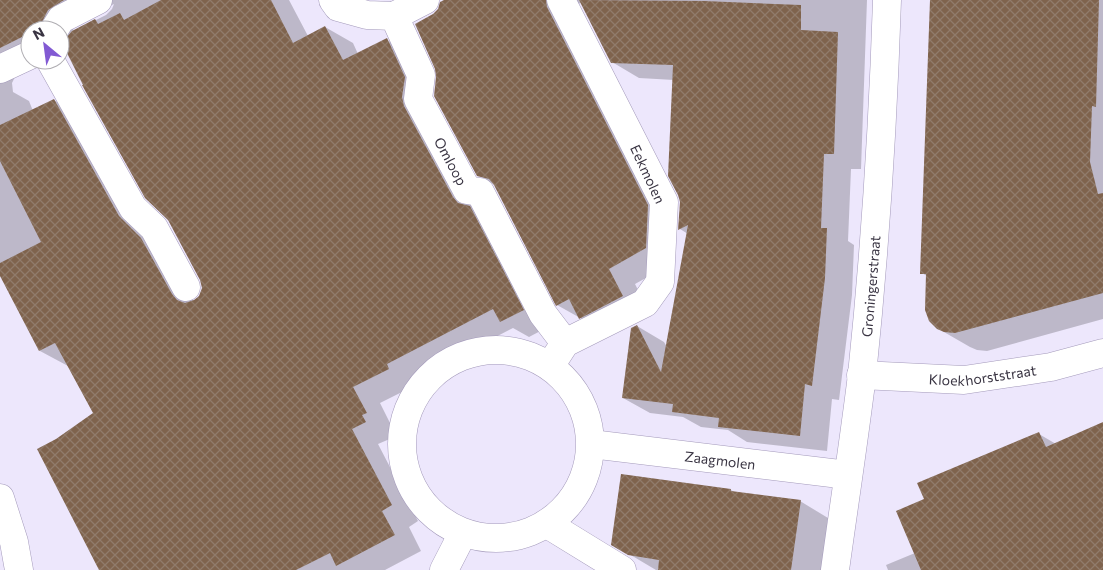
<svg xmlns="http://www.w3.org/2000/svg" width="1103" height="570" font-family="Commissioner,sans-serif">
  <defs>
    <pattern id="building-cross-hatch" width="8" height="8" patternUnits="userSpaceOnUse" patternTransform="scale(1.25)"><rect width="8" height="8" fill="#7f634d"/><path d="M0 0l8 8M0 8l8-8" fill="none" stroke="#907b6b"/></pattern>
  </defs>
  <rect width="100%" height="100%" fill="#ede7fc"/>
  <g fill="#0003" fill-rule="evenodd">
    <path d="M 0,0 L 289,0 L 308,36 L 325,27 L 353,43 L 358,54 L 387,40 L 414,55 L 430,114 L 550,326 L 529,337 L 513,328 L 413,380 L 416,385 L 380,403 L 393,429 L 389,431 L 392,438 L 378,444 L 418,521 L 409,527 L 421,551 L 385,570 L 101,570 L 57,441 L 94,414 L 68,366 L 40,351 L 0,273 ZM 114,4 L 112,9 L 106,15 L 72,32 L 75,26 L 82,20 ZM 30,30 L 60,30 L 60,47 L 64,45 L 169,220 L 201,279 L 203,287 L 201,295 L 194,302 L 169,255 L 81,116 L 54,100 L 33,111 L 29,101 L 13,92 L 12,83 L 16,75 L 30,60 Z"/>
    <path d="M 447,0 L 867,0 L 861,169 L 851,169 L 848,241 L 854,245 L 852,295 L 839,400 L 832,399 L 827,451 L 747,442 L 728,430 L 701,427 L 683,417 L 650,413 L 623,398 L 637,326 L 664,342 L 667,347 L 688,234 L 680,229 L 681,202 L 674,80 L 639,78 L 612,62 L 581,2 L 575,8 L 675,222 L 673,263 L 635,284 L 649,312 L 607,333 L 557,305 L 495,185 L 478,175 L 438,77 L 433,15 Z"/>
    <path d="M 931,0 L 1103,0 L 1103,319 L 987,351 L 977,350 L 970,347 L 937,328 L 927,276 L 922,273 Z"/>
    <path d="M 1103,424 L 1103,570 L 888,570 L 886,565 L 915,553 L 925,500 L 1039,434 L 1056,444 Z"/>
    <path d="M 731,490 L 736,493 L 800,501 L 828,518 L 822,570 L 656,570 L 629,554 Z"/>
  </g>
  <g fill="url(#building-cross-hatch)">
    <path d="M 0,0 L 64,0 L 48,10 L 39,28 L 30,30 L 30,33 L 0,48 Z"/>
    <path d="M 161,0 L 271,0 L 293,43 L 325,26 L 343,60 L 387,38 L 405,77 L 402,97 L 404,106 L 453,197 L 458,203 L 470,206 L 524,310 L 500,322 L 493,309 L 387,364 L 389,369 L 353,387 L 367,413 L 362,415 L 366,422 L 352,429 L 392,505 L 382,511 L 395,535 L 336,566 L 330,553 L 296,570 L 99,570 L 37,449 L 56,439 L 93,413 L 55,343 L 39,351 L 0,276 L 0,263 L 41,242 L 0,161 L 0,125 L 54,99 L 119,216 L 141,238 L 172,294 L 177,300 L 185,303 L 194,300 L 199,296 L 202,288 L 200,280 L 168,220 L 145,198 L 82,85 L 83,85 L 62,43 L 72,31 L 95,19 L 98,24 L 120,13 L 124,20 Z"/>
    <path d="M 444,0 L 546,0 L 547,7 L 648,205 L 646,248 L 609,269 L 623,296 L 579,319 L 569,299 L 556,306 L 494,185 L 489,179 L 477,176 L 434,96 L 436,77 L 435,69 L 415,24 L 433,14 L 438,9 L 440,2 Z"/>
    <path d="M 579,0 L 704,1 L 801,5 L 801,30 L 838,32 L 834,154 L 824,154 L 821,228 L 827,228 L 825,278 L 812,386 L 805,384 L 800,436 L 718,427 L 719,418 L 672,412 L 673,404 L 622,398 L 631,328 L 637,325 L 661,372 L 688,225 L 678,230 L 680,202 L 678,195 L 668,176 L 673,65 L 611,63 Z"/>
    <path d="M 930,0 L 1099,0 L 1096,107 L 1092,106 L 1090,162 L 1098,194 L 1103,193 L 1103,293 L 955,333 L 944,332 L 937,329 L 929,321 L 925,310 L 926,274 L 920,274 Z"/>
    <path d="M 1103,422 L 1103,570 L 921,570 L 896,511 L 924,499 L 917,483 L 1039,432 L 1046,447 Z"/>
    <path d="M 621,474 L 731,489 L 731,491 L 801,500 L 791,570 L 658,570 L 659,560 L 628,555 L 611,545 Z"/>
  </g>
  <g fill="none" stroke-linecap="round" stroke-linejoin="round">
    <defs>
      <g id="street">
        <path id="s1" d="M 333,0 L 338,7 L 367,15 L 394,16 L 421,75 L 418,99 L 467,190 L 480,192 L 543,314 L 565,343"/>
        <path d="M 394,16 L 425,0"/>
        <path d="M 54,30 L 61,19 L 98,0"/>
        <path d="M 50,60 L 133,208 L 154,228 L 186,287"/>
        <path d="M 0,69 L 30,55"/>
        <circle cx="496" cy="444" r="94"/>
        <path d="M 550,366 L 565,343 L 645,303 L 660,282 L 664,202 L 561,0"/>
        <path id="s2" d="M 861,375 L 964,380 L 1051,367 L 1103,353"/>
        <path id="s3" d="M 591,444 L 848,475"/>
        <path d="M 0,498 L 14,542 L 19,570"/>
        <path d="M 547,524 L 622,570"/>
        <path d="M 444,570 L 463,533"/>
        <path id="s4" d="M 835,570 C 844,505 854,440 862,375 C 875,250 883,125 887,0"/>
      </g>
    </defs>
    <use href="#street" stroke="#a49abb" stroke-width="29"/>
    <use href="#street" stroke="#fff" stroke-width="28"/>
  </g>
  <g text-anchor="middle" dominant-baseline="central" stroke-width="5" stroke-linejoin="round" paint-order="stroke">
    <g font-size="14" fill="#393442" stroke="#fff">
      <text stroke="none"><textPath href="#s1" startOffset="225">Omloop</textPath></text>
      <text transform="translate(648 174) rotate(65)">Eekmolen</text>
      <text stroke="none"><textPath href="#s4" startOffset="286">Groningerstraat</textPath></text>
      <text stroke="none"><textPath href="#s2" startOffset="122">Kloekhorststraat</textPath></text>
      <text stroke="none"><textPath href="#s3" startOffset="130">Zaagmolen</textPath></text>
    </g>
  </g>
  <g transform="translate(45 45) rotate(331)"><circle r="24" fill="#ffffff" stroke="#b0aeb3"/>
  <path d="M0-4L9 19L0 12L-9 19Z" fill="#825ad3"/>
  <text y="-8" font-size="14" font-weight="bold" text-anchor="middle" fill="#393442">N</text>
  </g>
</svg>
